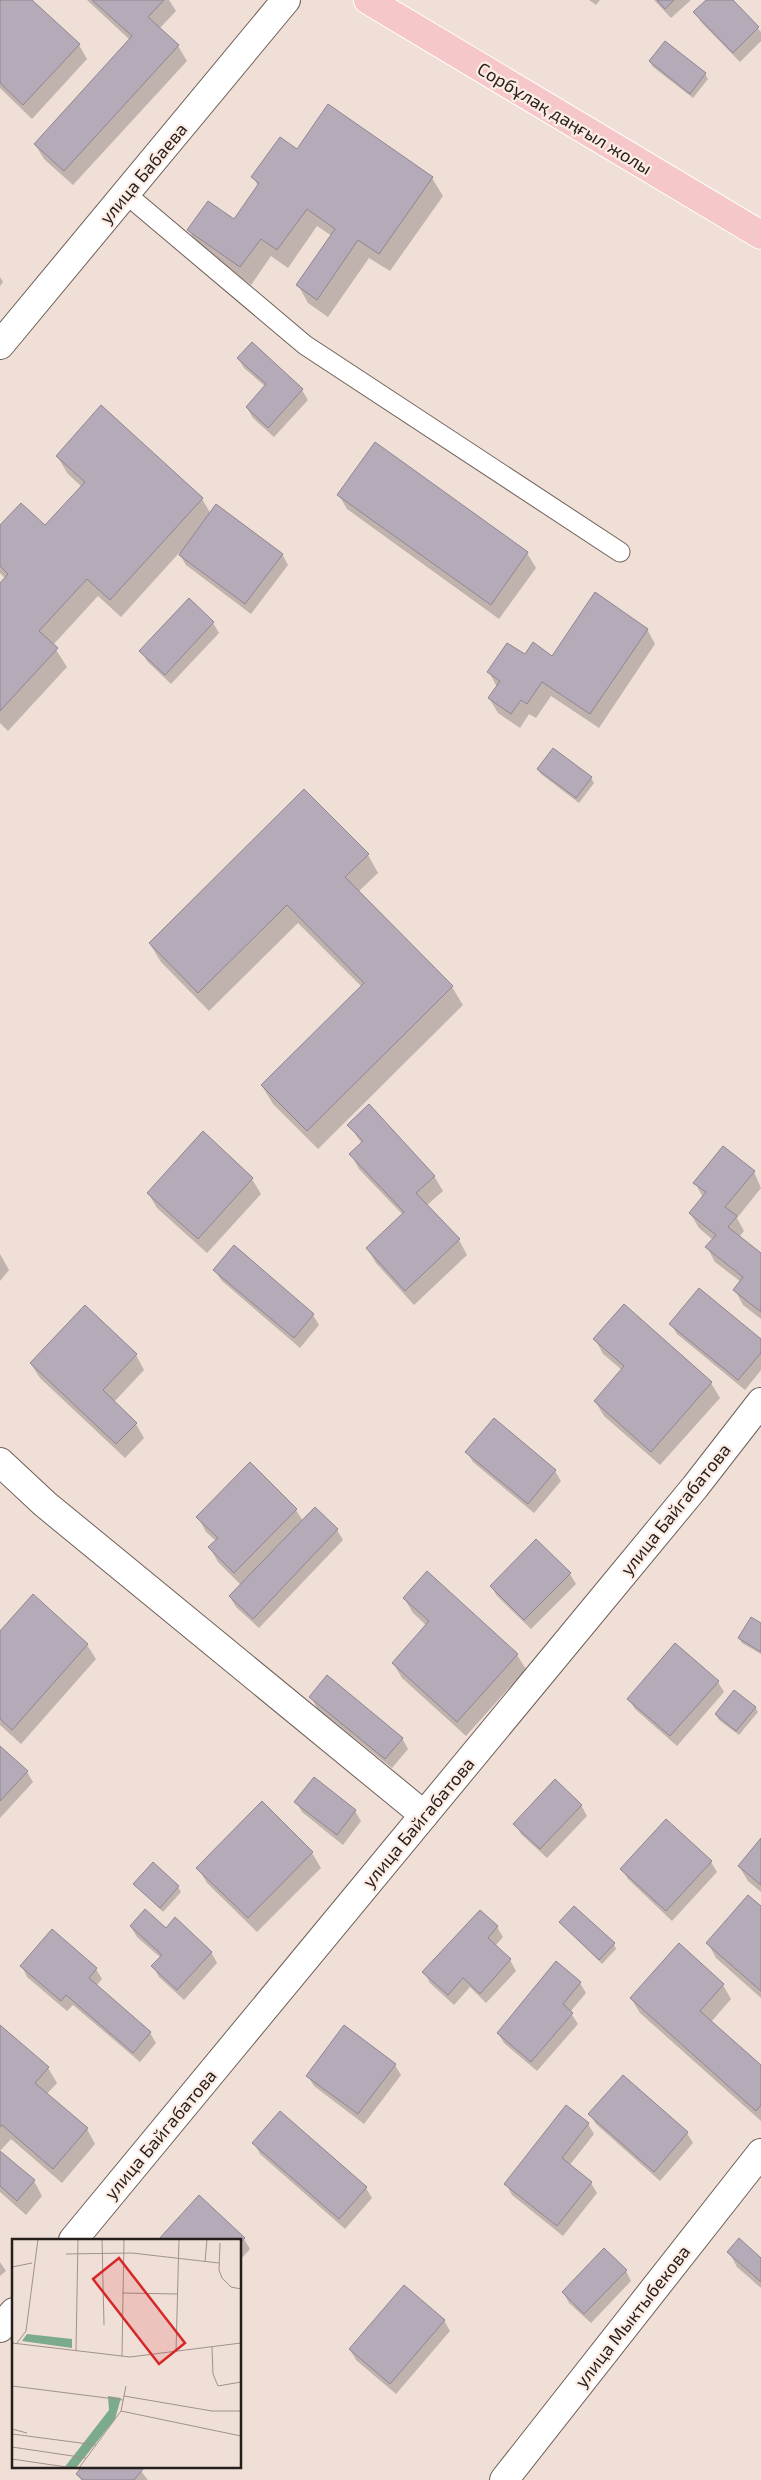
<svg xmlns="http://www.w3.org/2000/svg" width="761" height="2480" font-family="'Exo 2',sans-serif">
  <rect width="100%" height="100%" fill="#f0dfd7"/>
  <g fill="#0003">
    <path d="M 0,0 L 30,0 L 79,45 L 87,59 L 32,119 L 0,88 Z"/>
    <path d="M 87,0 L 169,0 L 176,11 L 159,29 L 178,46 L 187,61 L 73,185 L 44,159 L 35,144 L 130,40 Z"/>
    <path d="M 589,0 L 600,0 L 596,5 Z"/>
    <path d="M 654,0 L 691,0 L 671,18 Z"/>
    <path d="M 707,0 L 731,0 L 761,32 L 761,41 L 740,62 L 701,22 L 695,12 Z"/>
    <path d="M 650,62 L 705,74 L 708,79 L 693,98 L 653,67 Z"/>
    <path d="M 297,151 L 432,178 L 443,196 L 390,271 L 369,258 L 328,317 L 308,303 L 298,285 L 332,236 L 317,226 L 288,268 L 271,256 L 251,285 L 199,249 L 189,230 L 234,221 L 258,186 L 253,177 Z"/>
    <path d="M 0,277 L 3,282 L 0,286 Z"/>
    <path d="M 252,343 L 302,390 L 308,400 L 274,437 L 253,418 L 247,408 L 266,387 L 244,368 L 238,358 Z"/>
    <path d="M 375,444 L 527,553 L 536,568 L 499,619 L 347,509 L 339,495 Z"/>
    <path d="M 57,456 L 202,499 L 211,514 L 282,554 L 288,565 L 251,614 L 186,565 L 179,553 L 121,617 L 98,596 L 53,645 L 67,667 L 8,731 L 0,723 L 0,585 L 6,579 L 0,573 L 0,527 L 45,527 L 82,487 L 68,474 Z"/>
    <path d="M 213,623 L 219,633 L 171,684 L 147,661 L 141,651 Z"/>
    <path d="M 647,629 L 655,644 L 599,728 L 551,696 L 536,718 L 529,714 L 520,728 L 498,713 L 489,698 L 497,687 L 489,672 L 525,656 L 552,657 Z"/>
    <path d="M 538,769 L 591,778 L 594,783 L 579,803 L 541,774 Z"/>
    <path d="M 368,855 L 378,873 L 358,892 L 452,987 L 463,1005 L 318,1149 L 273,1104 L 262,1086 L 362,987 L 298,923 L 209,1011 L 161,962 L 150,944 Z"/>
    <path d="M 349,1125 L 434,1176 L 443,1191 L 426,1206 L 459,1240 L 467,1255 L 414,1305 L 376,1263 L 367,1248 L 403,1215 L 359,1169 L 351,1154 L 362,1144 Z"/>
    <path d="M 203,1133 L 252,1179 L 261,1194 L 207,1253 L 157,1208 L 148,1193 Z"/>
    <path d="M 754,1172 L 761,1188 L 737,1218 L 744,1231 L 739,1237 L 761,1255 L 761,1319 L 743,1305 L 735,1290 L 741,1282 L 715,1262 L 707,1247 L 713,1240 L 699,1228 L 690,1213 L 703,1197 L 695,1183 Z"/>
    <path d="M 0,1254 L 9,1270 L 0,1281 Z"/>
    <path d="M 215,1270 L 313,1315 L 319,1325 L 300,1348 L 221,1280 Z"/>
    <path d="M 671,1324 L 761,1341 L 761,1370 L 745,1390 L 677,1334 Z"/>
    <path d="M 595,1339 L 711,1383 L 720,1398 L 660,1465 L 604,1416 L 595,1401 L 622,1370 L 603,1354 Z"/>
    <path d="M 136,1355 L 144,1370 L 114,1402 L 136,1424 L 144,1438 L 125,1458 L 40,1378 L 31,1364 Z"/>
    <path d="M 467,1452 L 555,1471 L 561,1481 L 534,1513 L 473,1462 Z"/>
    <path d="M 250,1464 L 296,1510 L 303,1521 L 315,1508 L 337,1530 L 343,1540 L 259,1628 L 236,1607 L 230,1597 L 241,1585 L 218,1562 L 210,1548 L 216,1541 L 206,1532 L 198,1517 Z"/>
    <path d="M 570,1574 L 576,1584 L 531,1629 L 497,1596 L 491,1586 Z"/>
    <path d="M 404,1598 L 517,1655 L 526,1669 L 466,1736 L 402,1678 L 393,1663 L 427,1626 L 413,1613 Z"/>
    <path d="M 761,1625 L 761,1654 L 742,1643 L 739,1638 Z"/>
    <path d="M 0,1633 L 87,1645 L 96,1659 L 21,1744 L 0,1725 Z"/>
    <path d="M 718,1682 L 724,1692 L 677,1746 L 635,1709 L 629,1699 Z"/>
    <path d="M 311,1697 L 402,1738 L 408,1749 L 392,1768 L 317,1708 Z"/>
    <path d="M 755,1707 L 758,1712 L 739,1735 L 719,1720 L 716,1715 Z"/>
    <path d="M 0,1747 L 27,1772 L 33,1782 L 0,1818 Z"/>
    <path d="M 296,1802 L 355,1811 L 361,1821 L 343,1845 L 302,1812 Z"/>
    <path d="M 262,1803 L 312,1853 L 321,1868 L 257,1932 L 207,1883 L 198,1868 Z"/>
    <path d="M 581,1805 L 587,1816 L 547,1858 L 521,1834 L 515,1824 Z"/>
    <path d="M 761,1840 L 761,1892 L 748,1881 L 739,1866 Z"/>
    <path d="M 711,1862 L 717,1872 L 672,1921 L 628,1879 L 622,1869 Z"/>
    <path d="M 135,1884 L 178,1887 L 181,1892 L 163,1912 Z"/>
    <path d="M 761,1908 L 761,1998 L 716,1958 L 708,1943 Z"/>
    <path d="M 480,1911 L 497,1927 L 503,1937 L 495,1946 L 510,1960 L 516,1971 L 486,2003 L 470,1987 L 454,2005 L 430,1983 L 424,1972 Z"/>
    <path d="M 561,1922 L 614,1944 L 616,1949 L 602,1964 Z"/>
    <path d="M 131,1927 L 166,1930 L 211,1952 L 217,1963 L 184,2000 L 159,1977 L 153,1966 L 161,1958 L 137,1937 Z"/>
    <path d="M 556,1963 L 580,1983 L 586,1993 L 570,2012 L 578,2024 L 537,2071 L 504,2043 L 498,2033 Z"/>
    <path d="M 22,1966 L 96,1969 L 102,1979 L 96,1986 L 150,2033 L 156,2043 L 140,2062 L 73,2005 L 67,2011 L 27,1977 Z"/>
    <path d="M 723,1985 L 731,1999 L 711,2022 L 761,2066 L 761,2121 L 640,2013 L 631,1998 Z"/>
    <path d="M 0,2027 L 48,2068 L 57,2083 L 46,2095 L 87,2129 L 95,2144 L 62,2183 L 11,2139 L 0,2151 Z"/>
    <path d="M 395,2065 L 401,2075 L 364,2124 L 314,2086 L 308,2076 Z"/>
    <path d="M 590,2114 L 687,2133 L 693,2143 L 660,2181 L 596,2124 Z"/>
    <path d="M 588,2124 L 594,2134 L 569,2166 L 591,2183 L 597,2193 L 563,2236 L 512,2195 L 506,2184 Z"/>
    <path d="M 254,2143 L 366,2188 L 372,2198 L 345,2229 L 260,2154 Z"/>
    <path d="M 0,2153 L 34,2181 L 42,2196 L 26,2215 L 0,2192 Z"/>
    <path d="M 244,2239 L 250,2249 L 240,2260 L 240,2240 L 160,2240 Z"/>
    <path d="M 729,2252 L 761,2259 L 761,2288 L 737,2267 Z"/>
    <path d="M 0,2262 L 6,2271 L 0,2276 Z"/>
    <path d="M 626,2271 L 631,2281 L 591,2323 L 569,2303 L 563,2292 Z"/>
    <path d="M 444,2320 L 450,2331 L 396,2394 L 356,2360 L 350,2350 Z"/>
    <path d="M 81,2466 L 137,2466 L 148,2480 L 81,2480 L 77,2474 L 82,2468 Z"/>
  </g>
  <g fill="#b5aab7" stroke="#8f8692">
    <path d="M 0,0 L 32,0 L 80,44 L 23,105 L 0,83 Z"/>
    <path d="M 92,0 L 164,0 L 148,17 L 179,45 L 64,171 L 34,144 L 132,36 Z"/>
    <path d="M 657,0 L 674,0 L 665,9 Z"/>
    <path d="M 706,0 L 733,0 L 759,27 L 733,53 L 693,12 Z"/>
    <path d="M 665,41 L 706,73 L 690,94 L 649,61 Z"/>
    <path d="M 328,104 L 433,177 L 379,254 L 358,240 L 317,300 L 296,285 L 335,229 L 307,209 L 277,250 L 261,239 L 240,267 L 187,230 L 208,201 L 234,219 L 259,183 L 251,177 L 280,137 L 297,149 Z"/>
    <path d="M 252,342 L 303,389 L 268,428 L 246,407 L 266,384 L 237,358 Z"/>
    <path d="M 101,405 L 203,498 L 110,600 L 87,579 L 39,631 L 58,648 L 0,711 L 0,583 L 8,574 L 0,566 L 0,525 L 21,503 L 45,525 L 85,482 L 56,456 Z"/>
    <path d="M 375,442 L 528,552 L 491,605 L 337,495 Z"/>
    <path d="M 216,504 L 283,554 L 245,604 L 179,555 Z"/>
    <path d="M 595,592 L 648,629 L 590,714 L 542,682 L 527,704 L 521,700 L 511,714 L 488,698 L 500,681 L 487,672 L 507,643 L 525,654 L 533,642 L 552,656 Z"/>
    <path d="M 189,598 L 214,622 L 165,675 L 139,651 Z"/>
    <path d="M 553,748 L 592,777 L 576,798 L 537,769 Z"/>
    <path d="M 304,789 L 369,854 L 345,877 L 453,986 L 307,1131 L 261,1085 L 364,983 L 287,905 L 198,993 L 149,943 Z"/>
    <path d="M 369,1104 L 435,1176 L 416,1193 L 460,1239 L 405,1291 L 366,1248 L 404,1212 L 349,1154 L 363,1141 L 347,1125 Z"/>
    <path d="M 203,1131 L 253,1178 L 198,1239 L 147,1193 Z"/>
    <path d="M 723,1146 L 755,1171 L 725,1207 L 737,1216 L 728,1227 L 761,1253 L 761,1312 L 733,1290 L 743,1277 L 705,1247 L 716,1235 L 689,1213 L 706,1192 L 693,1183 Z"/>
    <path d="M 234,1245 L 314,1314 L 294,1338 L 213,1270 Z"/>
    <path d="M 699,1288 L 761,1339 L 761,1353 L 738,1380 L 669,1324 Z"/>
    <path d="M 624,1304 L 712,1382 L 651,1452 L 594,1401 L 624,1366 L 593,1339 Z"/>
    <path d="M 85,1305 L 137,1354 L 103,1390 L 137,1423 L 116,1444 L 30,1363 Z"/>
    <path d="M 494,1418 L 556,1470 L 528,1504 L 465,1452 Z"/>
    <path d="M 250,1462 L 297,1509 L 234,1573 L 208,1547 L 218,1538 L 196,1517 Z"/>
    <path d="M 315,1507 L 338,1529 L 253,1619 L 229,1596 Z"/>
    <path d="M 536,1539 L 571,1573 L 524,1620 L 490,1586 Z"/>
    <path d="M 427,1571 L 518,1654 L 457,1722 L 392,1663 L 429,1621 L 403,1598 Z"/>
    <path d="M 33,1594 L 88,1644 L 12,1730 L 0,1719 L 0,1631 Z"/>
    <path d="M 751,1617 L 761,1623 L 761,1652 L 738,1638 Z"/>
    <path d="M 675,1643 L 719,1681 L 670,1736 L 627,1699 Z"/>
    <path d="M 327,1675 L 403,1738 L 385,1759 L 309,1697 Z"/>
    <path d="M 734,1690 L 756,1707 L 736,1731 L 715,1714 Z"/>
    <path d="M 0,1746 L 28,1771 L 0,1801 Z"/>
    <path d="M 314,1777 L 356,1810 L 337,1835 L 294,1802 Z"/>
    <path d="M 555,1779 L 582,1805 L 540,1849 L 513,1824 Z"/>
    <path d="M 262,1801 L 313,1852 L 248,1918 L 196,1868 Z"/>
    <path d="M 666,1819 L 712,1861 L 666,1911 L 620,1869 Z"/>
    <path d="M 761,1838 L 761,1885 L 738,1866 Z"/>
    <path d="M 153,1862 L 179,1886 L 160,1908 L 133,1884 Z"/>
    <path d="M 748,1895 L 761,1906 L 761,1991 L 706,1943 Z"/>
    <path d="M 574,1906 L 615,1943 L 599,1960 L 559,1922 Z"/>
    <path d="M 145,1909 L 166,1928 L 175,1917 L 212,1952 L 177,1990 L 151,1966 L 162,1955 L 130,1926 Z"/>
    <path d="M 480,1910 L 498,1926 L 488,1938 L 511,1959 L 480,1994 L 463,1978 L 448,1995 L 422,1972 Z"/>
    <path d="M 52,1929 L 97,1968 L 89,1978 L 151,2032 L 133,2053 L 66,1995 L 61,2001 L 20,1966 Z"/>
    <path d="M 679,1943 L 724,1984 L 700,2011 L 761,2065 L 761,2105 L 756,2111 L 630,1998 Z"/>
    <path d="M 556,1961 L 581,1982 L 563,2004 L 573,2013 L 531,2062 L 497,2033 Z"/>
    <path d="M 0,2025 L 49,2067 L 35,2083 L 88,2128 L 53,2169 L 2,2125 L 0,2127 Z"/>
    <path d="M 344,2025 L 396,2064 L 358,2114 L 306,2076 Z"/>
    <path d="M 623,2075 L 688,2132 L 654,2172 L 588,2114 Z"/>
    <path d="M 566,2105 L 589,2123 L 562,2158 L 592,2182 L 557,2226 L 504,2184 Z"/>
    <path d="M 280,2111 L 367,2187 L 339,2219 L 252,2143 Z"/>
    <path d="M 0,2151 L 35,2180 L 17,2201 L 0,2186 Z"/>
    <path d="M 199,2195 L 245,2238 L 240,2243 L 240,2240 L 158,2240 Z"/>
    <path d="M 739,2238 L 761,2258 L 761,2282 L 727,2252 Z"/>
    <path d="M 604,2248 L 627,2270 L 584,2314 L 562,2292 Z"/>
    <path d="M 404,2285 L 445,2320 L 390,2384 L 349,2349 Z"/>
    <path d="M 82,2466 L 139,2466 L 143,2469 L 134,2480 L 83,2480 L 76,2474 Z"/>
  </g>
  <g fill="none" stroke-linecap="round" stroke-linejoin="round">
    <defs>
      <path id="service" d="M 126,194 L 305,345 L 620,552"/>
      <g id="minor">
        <path d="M 0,1462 L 45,1504 L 424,1815"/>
        <path d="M 73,2240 L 695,1487 L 761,1402"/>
        <path d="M 0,2328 L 14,2312"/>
        <path d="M 504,2480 L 761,2153"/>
      </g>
      <path id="tertiary" d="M 0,345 L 286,0"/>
      <path id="primary" d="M 368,0 L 761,235"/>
    </defs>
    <use href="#service" stroke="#6e6059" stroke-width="21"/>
    <use href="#minor" stroke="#6e6059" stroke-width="30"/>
    <use href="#tertiary" stroke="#6e6059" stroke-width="30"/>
    <use href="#primary" stroke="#fff" stroke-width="30"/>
    <use href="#service" stroke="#fff" stroke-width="19"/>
    <use href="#minor" stroke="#fff" stroke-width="28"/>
    <use href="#tertiary" stroke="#fff" stroke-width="28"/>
    <use href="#primary" stroke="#f6c7c8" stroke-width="28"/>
  </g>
  <g text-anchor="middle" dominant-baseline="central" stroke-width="4.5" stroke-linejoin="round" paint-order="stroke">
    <g font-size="18" fill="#251f1c" stroke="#fdece4">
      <text transform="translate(565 118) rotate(31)">Сорбұлақ даңғыл жолы</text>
      <text transform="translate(143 173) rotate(-50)">улица Бабаева</text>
      <text transform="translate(675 1509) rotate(-51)">улица Байгабатова</text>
      <text transform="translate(418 1822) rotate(-50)">улица Байгабатова</text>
      <text transform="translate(160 2134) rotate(-50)">улица Байгабатова</text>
      <text transform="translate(632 2316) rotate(-52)">улица Мыктыбекова</text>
    </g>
  </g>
  <g transform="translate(12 2239)">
    <rect width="229" height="229" fill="#f0dfd7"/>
    <path d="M 15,95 L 60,100 L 60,109 L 10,102 ZM 96,157 L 109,159 L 103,180 L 64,229 L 52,229 L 97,171 Z" fill="#7baa8c"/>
    <path fill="none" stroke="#9f928c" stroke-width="1" d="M 90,0 L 92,86M 208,4 L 207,31 L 210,39 L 219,48 L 229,50M 54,15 L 120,14 L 207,24M 193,23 L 195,0M 0,28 L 20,24M 110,54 L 165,55M 0,104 L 118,118 L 229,104M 5,104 L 14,92 L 26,0M 200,108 L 201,135 L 206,147 L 229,143M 64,112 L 66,0M 164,113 L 167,0M 110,117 L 112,0M 0,147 L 111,161M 112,157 L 200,172 L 229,172M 109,172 L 114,147M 0,190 L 15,194M 0,195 L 84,206M 0,208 L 74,219M 0,220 L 61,229M 67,229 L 109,172 L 229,197"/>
    <path fill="#d62828" fill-opacity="0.15" stroke="#d62828" stroke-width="2.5" d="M 107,19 L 173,104 L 147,125 L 81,40 Z"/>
    <rect width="229" height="229" fill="none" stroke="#251f1c" stroke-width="2.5"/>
  </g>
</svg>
